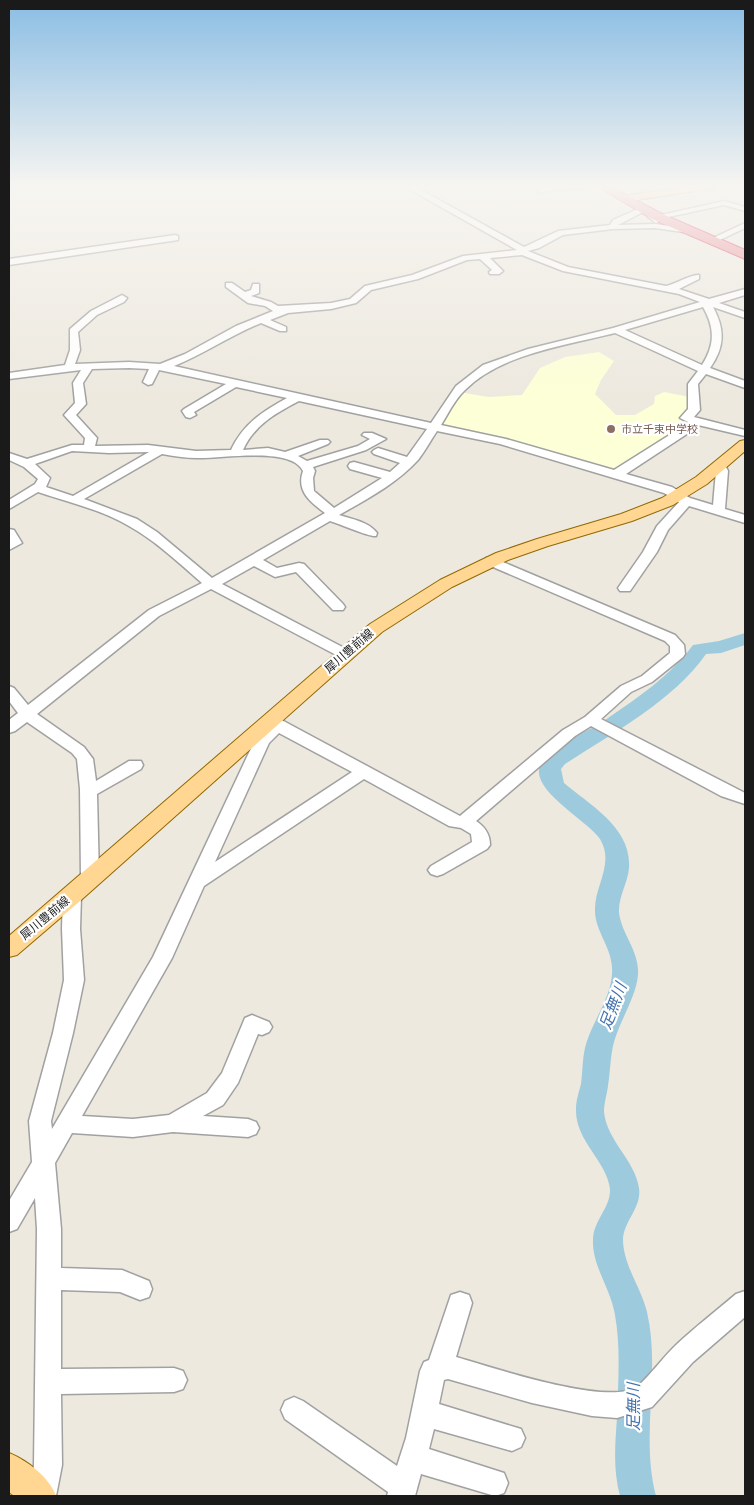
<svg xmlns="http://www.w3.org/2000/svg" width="754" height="1505" font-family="Raleway,'Noto Sans JP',sans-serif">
  <rect width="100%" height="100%" fill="#ede9df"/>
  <path fill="#fdffd6" d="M 599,352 L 614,361 L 601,380 L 595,394 L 616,415 L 635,415 L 654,404 L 655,396 L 664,392 L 695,398 L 687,418 L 694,421 L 617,474 L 441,425 L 458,392 L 489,397 L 522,395 L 540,368 L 565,357 Z"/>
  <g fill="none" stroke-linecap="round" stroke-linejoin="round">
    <path fill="#9dcbdd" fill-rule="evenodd" d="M 745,633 L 745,645 L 721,653 L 706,654 C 673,701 613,733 565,764 L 561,769 L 564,783 C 590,805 632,828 629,868 C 628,883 618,897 619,913 C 622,935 640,952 638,975 C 636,995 624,1014 617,1033 C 610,1050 611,1067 608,1086 C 607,1094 604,1103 604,1112 C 607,1141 635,1160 639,1188 C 642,1207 624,1221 623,1239 C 623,1265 641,1287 647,1312 C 661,1372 640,1436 656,1496 L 620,1496 C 613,1470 615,1445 617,1418 C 618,1384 621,1348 615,1315 C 611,1289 592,1266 593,1240 C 593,1221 611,1207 610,1189 C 607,1161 575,1141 576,1109 C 576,1100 579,1092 581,1084 C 583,1070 582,1055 587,1041 C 595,1017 614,993 612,967 C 611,947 595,930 595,911 C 594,886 615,864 600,839 C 588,821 530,790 540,766 C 549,747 590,731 608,718 C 639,697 671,675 693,645 L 719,641 Z"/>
    <defs>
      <g id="minor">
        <path d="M 402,185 L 412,185 L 524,247 L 558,231 L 610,225 L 613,220 L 642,207 L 646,209 L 645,211 L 618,225 L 655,224 L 693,229 L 694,231 L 690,233 L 655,228 L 613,229 L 563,235 L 539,248 L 528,251 L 568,267 L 666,286 C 676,284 691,274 699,275 L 699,279 L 679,289 L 709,299 L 745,289 L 745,295 L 719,303 L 745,312 L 745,318 L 713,307 C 725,329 725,347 710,368 L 745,381 L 745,388 L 706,374 L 698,384 L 700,410 L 694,417 L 745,430 L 745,436 L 698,425 L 696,428 L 626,474 L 672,487 L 690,498 L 713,505 L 716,471 L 714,466 L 720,462 L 724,463 L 728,471 L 725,509 L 745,515 L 745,523 L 689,506 L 668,530 L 657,552 L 630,591 L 620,591 L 618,588 L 643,552 L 657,526 L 679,502 L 664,493 L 500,444 L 437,431 C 431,440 425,451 418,460 C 396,484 367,499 339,515 C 352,519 369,522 377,533 L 376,536 C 369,537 340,524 330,521 L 263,560 L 277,568 L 299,563 L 304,564 L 343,604 L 345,607 L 343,610 L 333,610 L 296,572 L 275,577 L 254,566 L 222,584 L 350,651 L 352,654 L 350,657 L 340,657 L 211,589 L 159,616 L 37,714 L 84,747 L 93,759 L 96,781 L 129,761 L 141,761 L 143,765 L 141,769 L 97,794 L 99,878 L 96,882 L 90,884 L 84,882 L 81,878 L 80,789 L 77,759 L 72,753 L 27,722 L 15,731 L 9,733 L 9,720 L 18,713 L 9,701 L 9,686 L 14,688 L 28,705 L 149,610 L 202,583 C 179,563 156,541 129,526 C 102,510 68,502 38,492 L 9,509 L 9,500 L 35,484 L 38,479 L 24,467 L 9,460 L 9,453 L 27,459 L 72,445 L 84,445 L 85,438 L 64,415 L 75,403 L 73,383 L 81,370 L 9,379 L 9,373 L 65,365 L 70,350 L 70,329 L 91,311 L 122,295 L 127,298 L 124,302 L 97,315 L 78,332 L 80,350 L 75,364 L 129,362 L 160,364 L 185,354 L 236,326 L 273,311 L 265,306 L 248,303 L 226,287 L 226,283 L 232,283 L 245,292 L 251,290 L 253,284 L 259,284 L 259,293 L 251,296 L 271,302 L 278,306 L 331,303 L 350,299 L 365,286 L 412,275 L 463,256 L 517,250 ZM 522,255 L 563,271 L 679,294 L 700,302 L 613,328 L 528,349 L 483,365 L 456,386 L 431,423 L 174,366 C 204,354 231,335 261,323 L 280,331 L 286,331 L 286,327 L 270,320 L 288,313 L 331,309 L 356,303 L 371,290 L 418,279 L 467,260 L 480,259 L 492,270 L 489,272 L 490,274 L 499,274 L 503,271 L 490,258 ZM 703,307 C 715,328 715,345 702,365 L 625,330 ZM 615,333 L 698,371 L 688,384 L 688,409 L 680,418 L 688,422 L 687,424 L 614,470 L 506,439 L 441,425 C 448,414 455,399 465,390 C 500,354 567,345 615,333 ZM 129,368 L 149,369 L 143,382 L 148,385 L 152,384 L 159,370 L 226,384 L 184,409 L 182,411 L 186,417 L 190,418 L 196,415 L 194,412 L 236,387 L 287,398 C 263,411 243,424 231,450 L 196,451 L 148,445 L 95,446 L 97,438 L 76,415 L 86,404 L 83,383 L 92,369 ZM 299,401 L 427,429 L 407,457 L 378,448 L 374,450 L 372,452 L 374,454 L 400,463 L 390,472 L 354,462 L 350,463 L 348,466 L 350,469 L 382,478 L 334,508 L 314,491 L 313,478 L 315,471 L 313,467 L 366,450 L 386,439 L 372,433 L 364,433 L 362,435 L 370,439 L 358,446 L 307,461 L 298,456 L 328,444 L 330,442 L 328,440 L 320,440 L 285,452 L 268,448 L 243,450 C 254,425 276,413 299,401 ZM 72,451 L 109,453 L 149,452 L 73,496 L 46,487 L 50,478 L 35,464 ZM 162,454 C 173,456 185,458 197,458 C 220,459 291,446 303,471 C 296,491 310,502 325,513 L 212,578 L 157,532 L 137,519 L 84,499 Z"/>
        <path d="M 565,185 L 592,185 L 588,187 L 540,192 L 536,190 L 540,188 Z"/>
        <path d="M 724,201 L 745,207 L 745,211 L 724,205 L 659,219 L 660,221 L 656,223 L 648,217 L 652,215 L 666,214 Z"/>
        <path d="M 745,223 L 745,228 L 720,240 L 713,238 Z"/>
        <path d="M 175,235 L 178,236 L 178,240 L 9,265 L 9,259 Z"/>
        <path d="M 9,529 L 14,530 L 22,543 L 9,550 Z"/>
        <path d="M 491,557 L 675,635 L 684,645 L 685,654 L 683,657 L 652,682 L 631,692 L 601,719 L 745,793 L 745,804 L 721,796 L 591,726 L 575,736 L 476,821 C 485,827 490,834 490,845 L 487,849 L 443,874 L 437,876 L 431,874 L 428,870 L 431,866 L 472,842 L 471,834 L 461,828 L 449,826 L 364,779 L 204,886 L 172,958 L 82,1116 L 133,1119 L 169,1115 L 207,1093 L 222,1073 L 245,1018 L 252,1015 L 269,1022 L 272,1027 L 269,1032 L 262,1035 L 258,1034 L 238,1083 L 223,1105 L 203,1116 L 248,1119 L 256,1122 L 259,1128 L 256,1134 L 248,1137 L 173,1132 L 133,1137 L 72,1133 L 55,1163 L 61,1229 L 61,1268 L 122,1270 L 149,1281 L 152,1289 L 149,1297 L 140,1300 L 120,1292 L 61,1290 L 61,1369 L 174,1368 L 183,1371 L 187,1380 L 183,1389 L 174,1392 L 61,1394 L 62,1465 L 56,1496 L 28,1496 L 34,1465 L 37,1229 L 35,1198 L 17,1229 L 9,1232 L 9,1201 L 32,1162 L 29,1121 L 53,1033 L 64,980 L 62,929 L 63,896 L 65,892 L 72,890 L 79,892 L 81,896 L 80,929 L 84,980 L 73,1033 L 51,1121 L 52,1129 L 153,957 L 254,742 L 268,726 L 262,720 L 264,717 L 276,717 L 460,816 L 563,730 L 585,717 L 621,686 L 642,676 L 670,653 L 670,646 L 665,641 L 486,564 L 484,561 L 486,558 ZM 279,733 L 352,772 L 215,862 L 269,743 Z"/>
        <path d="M 745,1291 L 745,1317 L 693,1362 L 652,1407 L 617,1418 L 592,1416 L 532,1403 L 448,1379 L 444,1380 L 439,1404 L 521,1429 L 525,1438 L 521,1447 L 512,1451 L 434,1429 L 429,1449 L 504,1473 L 508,1483 L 504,1493 L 495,1496 L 421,1474 L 415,1496 L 387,1496 L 388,1492 L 285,1419 L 281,1410 L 285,1401 L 294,1397 L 303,1401 L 397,1466 L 406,1438 L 420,1371 L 424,1362 L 429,1360 L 451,1295 L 460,1292 L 469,1295 L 472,1303 L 456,1357 C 491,1367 604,1405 635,1388 C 645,1382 665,1355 675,1346 C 694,1328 716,1311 736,1294 Z"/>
      </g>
      <g id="major">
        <path d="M 695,185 L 719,185 L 714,188 L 624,202 L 619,199 L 624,196 Z"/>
        <path d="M 745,440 L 745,451 L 707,484 L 673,505 L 632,521 L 548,546 L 508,560 L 452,587 L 382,632 L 80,901 L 17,955 L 9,957 L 9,936 L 370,624 L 440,580 L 496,553 L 537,539 L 621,514 L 662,498 L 696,477 L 740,441 Z"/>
        <path d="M 9,1453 C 28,1461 49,1477 56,1496 L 14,1496 L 9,1492 Z"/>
      </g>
      <path id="highway" d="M 595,185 L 608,185 L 660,213 L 745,250 L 745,259 L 652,219 Z"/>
    </defs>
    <use href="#minor" stroke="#a1a1a1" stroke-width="3"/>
    <use href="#major" stroke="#916900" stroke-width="2"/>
    <use href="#highway" stroke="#db1c52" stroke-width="2"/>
    <use href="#minor" fill="#fff" fill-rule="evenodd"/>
    <use href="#major" fill="#ffd692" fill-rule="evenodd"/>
    <use href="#highway" fill="#e9828f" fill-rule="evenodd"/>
  </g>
  <linearGradient id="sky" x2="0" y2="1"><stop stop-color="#8abde4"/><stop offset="0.47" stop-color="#f7f5f1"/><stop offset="1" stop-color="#f7f5f1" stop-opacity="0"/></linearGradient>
  <rect width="754" height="396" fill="url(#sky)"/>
  <circle fill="#8d6e63" stroke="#fff" stroke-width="2" cx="611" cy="429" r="5"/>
  <g text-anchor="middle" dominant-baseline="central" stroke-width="4.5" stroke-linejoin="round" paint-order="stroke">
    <g font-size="11" fill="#785e54" stroke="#fff" text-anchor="start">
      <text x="621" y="429">市立千束中学校</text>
    </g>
    <g font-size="12" fill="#1a1a1a" stroke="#fff">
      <text transform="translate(349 651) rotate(-41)">犀川豊前線</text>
      <text transform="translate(45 918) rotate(-40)">犀川豊前線</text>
    </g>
    <g font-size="16" font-style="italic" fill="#4472ac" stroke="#fff">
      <text transform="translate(613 1006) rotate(-69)">足無川</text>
      <text transform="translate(633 1407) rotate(-90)">足無川</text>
    </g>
  </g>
  <rect width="754" height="1505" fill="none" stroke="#1a1a1a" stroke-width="20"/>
</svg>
